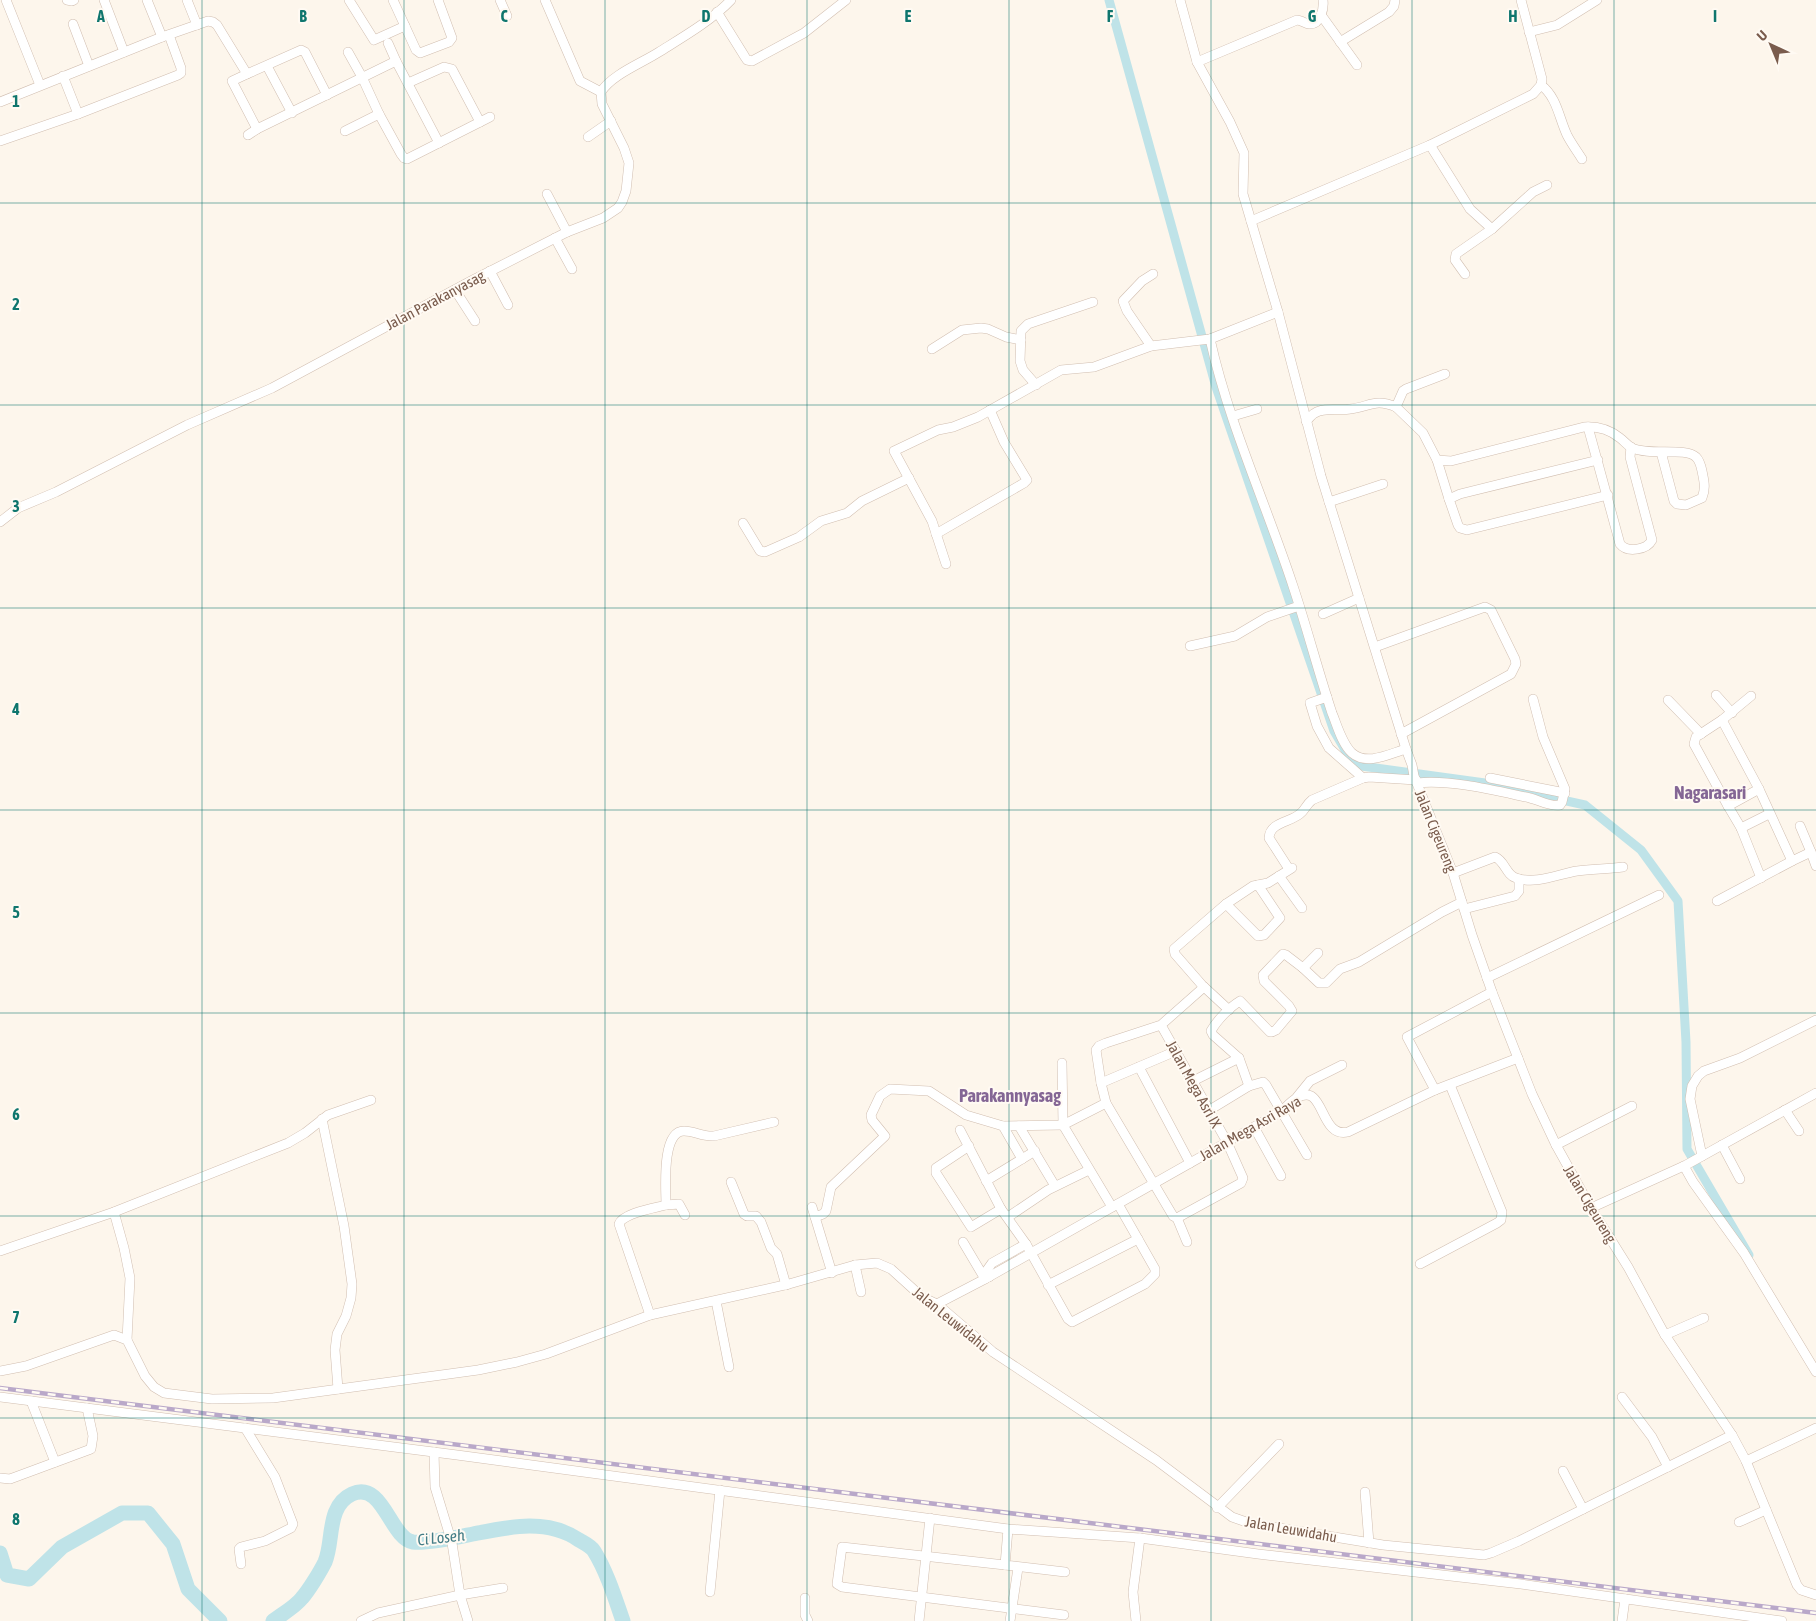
<svg xmlns="http://www.w3.org/2000/svg" width="1816" height="1621" font-family="'Asap Condensed',sans-serif">
  <rect width="100%" height="100%" fill="#fdf6ec"/>
  <g fill="none" stroke-linecap="round" stroke-linejoin="round">
    <path stroke="#bfe3e8" stroke-width="9" d="M 1109,0 L 1216,387 L 1334,731 L 1354,765 L 1485,783 L 1585,805 L 1641,850 L 1678,901 L 1686,1042 L 1687,1149 L 1749,1255"/>
    <g stroke="#bfe3e8" stroke-width="15">
      <path d="M 0,1553 L 7,1575 L 29,1579 L 62,1547 L 122,1513 L 148,1513 L 173,1544 L 188,1589 L 220,1621"/>
      <path d="M 273,1621 C 282,1614 295,1607 302,1598 C 309,1590 320,1572 325,1562 C 334,1541 326,1506 352,1494 C 383,1480 390,1538 413,1542 C 427,1544 458,1537 473,1534 C 508,1527 547,1518 579,1540 C 584,1543 591,1546 594,1551 C 607,1572 615,1598 623,1621"/>
    </g>
    <defs>
      <g id="minor">
        <path d="M 6,0 L 40,85"/>
        <path d="M 67,0 L 72,1 L 74,0"/>
        <path d="M 104,0 L 124,52"/>
        <path d="M 147,0 L 162,37"/>
        <path d="M 187,0 L 197,25"/>
        <path d="M 349,0 L 374,40 L 405,26"/>
        <path d="M 393,0 L 416,50 L 420,53 L 449,42 L 452,38 L 438,0"/>
        <path d="M 500,0 L 507,16"/>
        <path d="M 545,0 L 580,81 L 601,92"/>
        <path d="M 1180,0 L 1197,62 L 1230,122 L 1244,153 L 1243,194 L 1278,312 L 1321,476 L 1406,749 L 1412,765 L 1414,776 L 1453,873 L 1472,935 L 1492,992 L 1532,1094 L 1556,1145 L 1591,1208 L 1628,1267 L 1665,1335 L 1732,1435 L 1746,1461 L 1797,1585 L 1801,1590 L 1816,1595"/>
        <path d="M 717,12 L 745,57 L 747,60 L 752,61 L 804,33 L 846,0"/>
        <path d="M 1321,15 L 1357,65"/>
        <path d="M 73,24 L 89,66"/>
        <path d="M 1529,32 L 1557,25 L 1597,0"/>
        <path d="M 1340,42 L 1389,12 L 1394,6 L 1395,0"/>
        <path d="M 396,61 L 439,143"/>
        <path d="M 1197,62 L 1297,20 C 1301,20 1306,24 1309,24 C 1321,25 1324,8 1323,0"/>
        <path d="M 267,66 L 292,113"/>
        <path d="M 247,74 L 301,50 L 305,52 L 327,95"/>
        <path d="M 63,76 L 78,114"/>
        <path d="M 408,83 L 444,67 L 452,69 L 480,122"/>
        <path d="M 1541,85 C 1557,97 1559,118 1567,135 C 1571,143 1577,151 1582,159"/>
        <path d="M 0,102 L 162,37 L 208,21 L 213,22 L 217,25 L 247,74 L 232,81 L 257,129"/>
        <path d="M 379,114 L 401,154 L 404,158 L 407,159 L 490,117"/>
        <path d="M 345,131 L 379,114 L 362,77 L 348,52"/>
        <path d="M 248,135 L 257,129 L 396,61 L 388,43"/>
        <path d="M 588,137 L 611,121"/>
        <path d="M 0,141 L 78,114 L 178,75 L 181,73 L 181,68 L 169,35"/>
        <path d="M 1430,145 L 1470,209 L 1492,229"/>
        <path d="M 547,194 L 567,232"/>
        <path d="M 1251,221 L 1430,145 L 1533,94 L 1541,85 L 1542,79 L 1521,0"/>
        <path d="M 555,238 L 572,269"/>
        <path d="M 490,271 L 508,305"/>
        <path d="M 1465,274 L 1455,260 L 1456,254 L 1492,229 L 1533,192 L 1547,185"/>
        <path d="M 455,290 L 475,321"/>
        <path d="M 1210,339 C 1229,424 1266,504 1293,586 C 1307,628 1318,671 1332,713 C 1337,725 1342,744 1352,753 C 1367,766 1389,754 1406,749"/>
        <path d="M 1151,346 L 1127,311 L 1123,301 L 1142,281 L 1153,274"/>
        <path d="M 932,349 L 962,330 L 981,328 L 988,329 L 1006,337 L 1021,340"/>
        <path d="M 1036,385 L 1023,370 L 1020,361 L 1021,331 L 1028,324 L 1093,302"/>
        <path d="M 1396,407 L 1423,433 L 1437,460 L 1451,461 L 1584,427 C 1598,426 1610,430 1620,438 C 1624,441 1628,446 1632,448 C 1650,456 1685,447 1696,457 C 1700,461 1701,466 1702,471 C 1704,481 1706,488 1702,498 L 1686,505 L 1677,504 L 1674,501 L 1661,452"/>
        <path d="M 1233,416 L 1257,409"/>
        <path d="M 1306,421 C 1309,419 1312,414 1315,413 C 1324,407 1340,411 1350,409 C 1369,407 1375,398 1396,407 L 1403,391 L 1406,389 L 1445,374"/>
        <path d="M 1588,427 L 1620,544 C 1627,553 1647,550 1652,540 L 1630,457 L 1631,447"/>
        <path d="M 1437,460 L 1449,499"/>
        <path d="M 1598,460 L 1460,494 L 1449,499 L 1458,525 L 1460,528 L 1467,530 L 1608,495"/>
        <path d="M 1329,502 L 1383,484"/>
        <path d="M 0,522 L 18,508 L 56,492 L 187,425 L 272,388 L 471,281 L 567,232 L 603,218 L 618,208 L 622,202 L 626,191 L 629,163 L 624,148 L 602,104 L 601,92 C 611,75 642,63 659,52 C 683,37 711,21 731,0"/>
        <path d="M 743,523 L 760,551 L 765,552 L 799,537 L 821,521 L 847,513 L 862,501 L 909,478"/>
        <path d="M 936,534 L 1024,483 L 1027,480 L 1004,442 L 990,410"/>
        <path d="M 946,564 L 932,521 L 894,451 L 938,430 L 953,427 L 978,417 L 1061,370 L 1094,367 L 1151,346 L 1210,339 L 1278,312"/>
        <path d="M 1323,614 L 1359,598"/>
        <path d="M 1190,646 L 1235,636 L 1267,617 L 1299,606"/>
        <path d="M 1375,647 L 1485,607 L 1491,610 L 1515,659 L 1516,664 L 1511,674 L 1401,734"/>
        <path d="M 1716,695 L 1732,713"/>
        <path d="M 1751,696 L 1722,720 L 1696,737 L 1694,744 L 1728,806 L 1759,789"/>
        <path d="M 1327,697 L 1310,703 L 1317,726 L 1329,748 L 1363,778"/>
        <path d="M 1668,700 L 1701,734"/>
        <path d="M 1722,720 L 1759,789 L 1792,861 L 1811,852 L 1816,866"/>
        <path d="M 1490,778 L 1565,793"/>
        <path d="M 1417,783 C 1450,779 1497,791 1530,798 C 1539,800 1550,807 1560,805 L 1562,802 L 1565,789 L 1543,737 L 1533,699"/>
        <path d="M 1728,806 L 1741,828 L 1761,878"/>
        <path d="M 1800,826 L 1811,852"/>
        <path d="M 1741,828 L 1769,814"/>
        <path d="M 1289,869 L 1269,838 C 1270,821 1292,823 1302,812 C 1305,809 1307,804 1312,800 L 1363,778 L 1369,777 L 1416,780"/>
        <path d="M 1453,873 L 1495,857 C 1505,861 1506,875 1516,878 C 1536,885 1558,874 1577,871 C 1592,869 1608,869 1623,867"/>
        <path d="M 1279,876 L 1302,908"/>
        <path d="M 1717,901 L 1792,861"/>
        <path d="M 1226,904 L 1258,936 L 1264,935 L 1280,918 L 1258,885"/>
        <path d="M 1464,909 L 1515,896 L 1519,891 L 1519,879"/>
        <path d="M 1303,968 L 1319,983 L 1326,983 L 1340,969 L 1359,962 L 1442,912 L 1462,902"/>
        <path d="M 1487,978 L 1659,895"/>
        <path d="M 1229,1010 L 1202,985 L 1175,954 L 1174,949 L 1226,904 L 1253,886 L 1268,883 L 1292,868"/>
        <path d="M 1161,1025 L 1227,1142 L 1243,1178 L 1241,1183 L 1177,1218 L 1173,1216 L 1106,1103 L 1101,1083 L 1096,1050 L 1099,1046 L 1106,1043 L 1161,1025 L 1204,987"/>
        <path d="M 1239,1058 L 1213,1035 L 1211,1031 C 1217,1020 1230,1007 1240,1001 L 1270,1032 L 1272,1032 L 1276,1030 L 1292,1011 L 1289,1006 L 1264,981 L 1263,975 L 1283,954 L 1286,955 L 1303,968 L 1318,953"/>
        <path d="M 1062,1063 L 1063,1125 L 1112,1207"/>
        <path d="M 1139,1067 L 1190,1163"/>
        <path d="M 1193,1081 L 1239,1058 L 1249,1086"/>
        <path d="M 1101,1083 L 1176,1051"/>
        <path d="M 1435,1090 L 1407,1037 L 1492,992"/>
        <path d="M 1297,1097 L 1310,1081 L 1342,1065"/>
        <path d="M 1785,1110 L 1799,1131"/>
        <path d="M 1208,1111 L 1249,1086 L 1263,1082 L 1266,1085 L 1307,1155"/>
        <path d="M 322,1119 L 344,1226 L 352,1284 L 351,1298 L 346,1316 L 337,1334 L 335,1350 L 338,1389"/>
        <path d="M 1003,1126 L 1022,1159"/>
        <path d="M 1019,1126 L 1055,1186"/>
        <path d="M 1254,1127 L 1281,1176"/>
        <path d="M 960,1130 L 1001,1209"/>
        <path d="M 1556,1145 L 1632,1106"/>
        <path d="M 1722,1145 L 1740,1179"/>
        <path d="M 969,1146 L 936,1168 L 936,1173 L 971,1227 L 1001,1209 L 1026,1244 L 1068,1319 L 1072,1322 L 1145,1284 L 1155,1274 L 1155,1269 L 1118,1204"/>
        <path d="M 1702,1156 L 1690,1099 L 1692,1086 L 1698,1076 L 1704,1071 L 1740,1058 L 1816,1020"/>
        <path d="M 1684,1166 L 1693,1182 L 1744,1253 L 1816,1372"/>
        <path d="M 986,1181 L 1035,1151"/>
        <path d="M 731,1182 L 744,1214 L 747,1216 L 756,1216 L 761,1222 L 771,1248 L 777,1254 L 786,1285"/>
        <path d="M 666,1205 L 679,1204 L 685,1215"/>
        <path d="M 812,1207 L 832,1273"/>
        <path d="M 1591,1208 L 1686,1165 L 1816,1093"/>
        <path d="M 114,1212 L 124,1248 L 130,1278 L 127,1340"/>
        <path d="M 815,1217 L 823,1214 L 826,1211 L 831,1187 L 885,1136 L 872,1120 L 871,1115 L 880,1096 L 890,1089 L 929,1091 L 966,1115 L 1003,1126 L 1063,1125 L 1106,1103"/>
        <path d="M 1008,1217 L 1048,1190 L 1089,1170"/>
        <path d="M 1177,1218 L 1187,1242"/>
        <path d="M 963,1242 L 985,1279"/>
        <path d="M 0,1251 L 114,1212 L 288,1143 L 305,1133 L 328,1115 L 371,1100"/>
        <path d="M 1420,1264 L 1497,1223 L 1501,1220 L 1502,1212 L 1450,1085"/>
        <path d="M 855,1265 L 861,1292"/>
        <path d="M 989,1277 L 987,1270 L 992,1263 L 1026,1244"/>
        <path d="M 1048,1285 L 1138,1239"/>
        <path d="M 716,1301 L 729,1367"/>
        <path d="M 937,1304 L 985,1279 L 1282,1111 C 1286,1107 1291,1101 1297,1098 C 1325,1081 1319,1139 1348,1132 L 1435,1090 L 1518,1058"/>
        <path d="M 650,1315 L 619,1224 C 623,1213 655,1208 666,1205 C 666,1190 661,1131 684,1131 C 695,1131 702,1137 714,1136 L 774,1122"/>
        <path d="M 1665,1335 L 1704,1318"/>
        <path d="M 0,1371 L 26,1366 L 114,1335 L 127,1340 L 145,1376 L 154,1387 L 164,1393 L 212,1399 L 273,1398 L 478,1370 L 517,1362 L 546,1354 L 650,1315 L 789,1284 L 855,1265 L 877,1263 L 891,1269 L 922,1297 L 937,1304 L 993,1352 L 1156,1460 L 1232,1517 L 1249,1523 L 1383,1545 L 1484,1555 L 1491,1553 L 1519,1541 L 1732,1435"/>
        <path d="M 0,1397 L 457,1455 L 1008,1529 L 1140,1538 L 1133,1592 L 1136,1621"/>
        <path d="M 1622,1397 L 1652,1437 L 1668,1467"/>
        <path d="M 31,1401 L 55,1462"/>
        <path d="M 434,1452 L 435,1487 L 452,1543 L 460,1595 L 503,1588"/>
        <path d="M 1746,1461 L 1816,1428"/>
        <path d="M 1563,1471 L 1583,1509"/>
        <path d="M 0,1478 L 10,1479 L 91,1449 L 93,1436 L 87,1408"/>
        <path d="M 1365,1492 L 1369,1543"/>
        <path d="M 1217,1508 L 1279,1444"/>
        <path d="M 1739,1522 L 1766,1510"/>
        <path d="M 1008,1529 L 1005,1565 L 1065,1572"/>
        <path d="M 1140,1538 L 1258,1554 L 1521,1584 L 1782,1621"/>
        <path d="M 241,1564 L 239,1549 L 241,1547 L 265,1541 L 291,1528 L 293,1524 L 275,1477 L 245,1428"/>
        <path d="M 1005,1565 L 842,1547 L 837,1584 L 842,1587 L 1064,1615"/>
        <path d="M 710,1592 L 720,1490"/>
        <path d="M 805,1598 L 805,1615 L 808,1621"/>
        <path d="M 361,1621 L 378,1613 L 460,1595 L 468,1621"/>
        <path d="M 919,1621 L 930,1518"/>
        <path d="M 1010,1621 L 1018,1568"/>
        <path d="M 1622,1621 L 1625,1599"/>
      </g>
    </defs>
    <use href="#minor" stroke="#d1beb0" stroke-width="10"/>
    <use href="#minor" stroke="#fff" stroke-width="9"/>
    <defs>
      <path id="rail" d="M 0,1388 L 1816,1613"/>
    </defs>
    <use href="#rail" stroke="#b9a8c9" stroke-width="4.5"/>
    <use href="#rail" stroke="#fffaf3" stroke-width="2.5" stroke-dasharray="8" stroke-linecap="butt"/>
  </g>
  <path fill="none" stroke="#0f766e" stroke-width="1" stroke-opacity="0.55" d="M 202,0 L 202,1621M 404,0 L 404,1621M 605,0 L 605,1621M 807,0 L 807,1621M 1009,0 L 1009,1621M 1211,0 L 1211,1621M 1412,0 L 1412,1621M 1614,0 L 1614,1621M 0,203 L 1816,203M 0,405 L 1816,405M 0,608 L 1816,608M 0,810 L 1816,810M 0,1013 L 1816,1013M 0,1216 L 1816,1216M 0,1418 L 1816,1418"/>
  <g text-anchor="middle" dominant-baseline="central" stroke-width="4" stroke-linejoin="round" paint-order="stroke">
    <g font-size="15" fill="#7a5c4d" stroke="#fffaf3">
      <text transform="translate(435 300) rotate(-28)">Jalan Parakanyasag</text>
      <text transform="translate(1436 831) rotate(68)">Jalan Cigeureng</text>
      <text transform="translate(1194 1084) rotate(61)">Jalan Mega Asri IX</text>
      <text transform="translate(1250 1128) rotate(-30)">Jalan Mega Asri Raya</text>
      <text transform="translate(1590 1204) rotate(59)">Jalan Cigeureng</text>
      <text transform="translate(951 1319) rotate(39)">Jalan Leuwidahu</text>
      <text transform="translate(1291 1529) rotate(10)">Jalan Leuwidahu</text>
    </g>
    <g font-size="16" font-style="italic" fill="#437c86" stroke="#fffaf3">
      <text transform="translate(441 1537) rotate(-6)">Ci Loseh</text>
    </g>
    <g font-size="18" font-weight="bold" fill="#846695" stroke="#fffaf3">
      <text x="1710" y="792">Nagarasari</text>
      <text x="1010" y="1095">Parakannyasag</text>
    </g>
  </g>
  <g font-size="16" text-anchor="middle" font-weight="bold" fill="#0f766e" stroke="#fffaf3" stroke-width="4" stroke-linejoin="round" paint-order="stroke">
    <text x="101" y="22">A</text>
    <text x="303" y="22">B</text>
    <text x="504" y="22">C</text>
    <text x="706" y="22">D</text>
    <text x="908" y="22">E</text>
    <text x="1110" y="22">F</text>
    <text x="1312" y="22">G</text>
    <text x="1513" y="22">H</text>
    <text x="1715" y="22">I</text>
    <text x="16" y="107">1</text>
    <text x="16" y="310">2</text>
    <text x="16" y="512">3</text>
    <text x="16" y="715">4</text>
    <text x="16" y="918">5</text>
    <text x="16" y="1120">6</text>
    <text x="16" y="1323">7</text>
    <text x="16" y="1525">8</text>
  </g>
  <g transform="translate(1771 45) rotate(316)" stroke="#fffaf3" stroke-width="4" paint-order="stroke">
  <path d="M0-4L9 19L0 12L-9 19Z" fill="#7a5c4d"/>
  <text y="-8" font-size="14" font-weight="bold" text-anchor="middle" fill="#7a5c4d">U</text>
  </g>
</svg>
